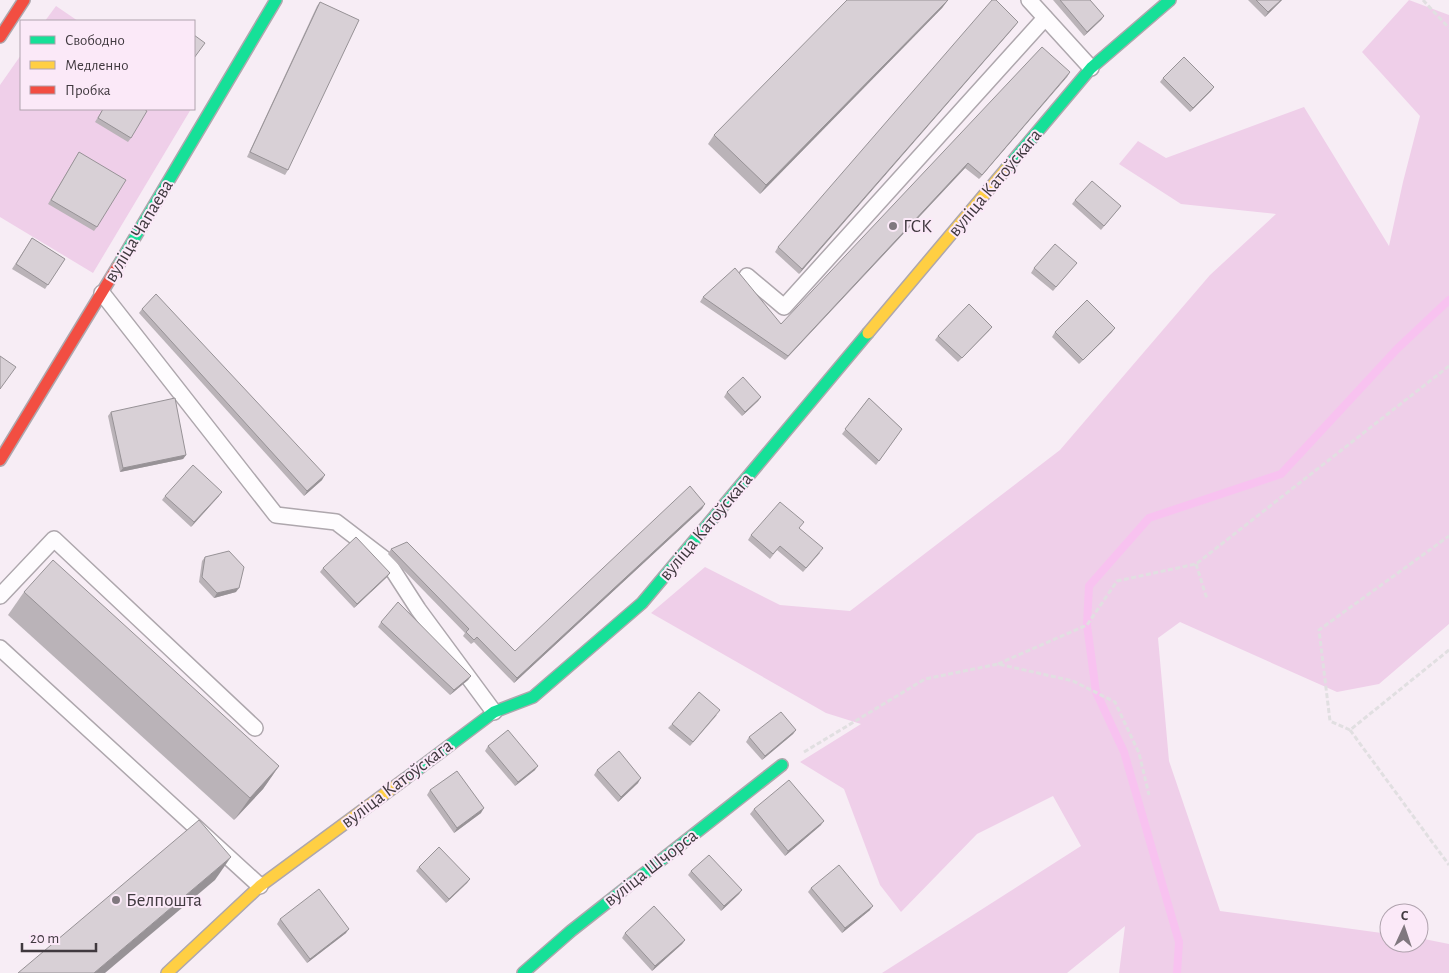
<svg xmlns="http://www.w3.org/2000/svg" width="1449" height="973" font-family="'Alegreya Sans',sans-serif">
  <rect width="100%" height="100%" fill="#f7edf5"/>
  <g fill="#efcfe9">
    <path d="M 1409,0 L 1449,15 L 1449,624 L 1379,684 L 1337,692 L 1180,622 L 1158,638 L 1169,761 L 1220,911 L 1389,934 L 1389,943 L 1419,943 L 1419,938 L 1449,944 L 1449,973 L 1119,973 L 1125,926 L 1067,973 L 882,973 L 1081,846 L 1053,796 L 977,834 L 901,912 L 880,885 L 844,789 L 800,762 L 861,724 L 826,713 L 651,613 L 705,567 L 780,605 L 850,611 L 1060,450 L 1210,275 L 1276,214 L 1181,204 L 1119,164 L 1138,141 L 1166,158 L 1304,107 L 1389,246 L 1403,182 L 1420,116 L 1362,52 Z"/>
    <path d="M 56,6 L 78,21 L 45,21 Z"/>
    <path d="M 21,55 L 21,109 L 191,109 L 93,273 L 0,217 L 0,85 Z"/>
  </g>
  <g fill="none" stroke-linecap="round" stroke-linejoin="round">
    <path stroke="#f8c2f0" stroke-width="8" d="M 1177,973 L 1179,942 L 1124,752 L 1096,692 L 1087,625 L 1089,586 L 1149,518 L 1281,474 L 1397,349 L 1449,300"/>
    <defs>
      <g id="lane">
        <path d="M 1029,0 L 1091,68"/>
        <path d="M 747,276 L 784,307 L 1045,18"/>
        <path d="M 102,293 L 276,515 L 336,522 L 387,561 L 418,609 L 494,712"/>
        <path d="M 0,596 L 54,539 L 255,728"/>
        <path d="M 0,648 L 260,886"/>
      </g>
      <g id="fast">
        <path d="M 1006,169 L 1091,68 L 1170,0"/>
        <path d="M 118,266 L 276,0"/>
        <path d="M 405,779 L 494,712 L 533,697 L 642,603 L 868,333"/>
        <path d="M 523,973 L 571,931 L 782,765"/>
      </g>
      <g id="slow">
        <path d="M 868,333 L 1006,169"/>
        <path d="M 167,973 L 260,886 L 405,779"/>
      </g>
      <g id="jam">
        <path d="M 0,37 L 24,0"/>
        <path d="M 0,460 L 118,266"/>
      </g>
    </defs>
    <use href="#lane" stroke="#aea7ad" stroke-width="18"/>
    <use href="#fast" stroke="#aea7ad" stroke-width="14"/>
    <use href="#slow" stroke="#aea7ad" stroke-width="14"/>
    <use href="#jam" stroke="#aea7ad" stroke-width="14"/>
    <g stroke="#e1dfe1" stroke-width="3" stroke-dasharray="5 2.5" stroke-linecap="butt">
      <path d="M 1423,0 L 1449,28"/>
      <path d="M 1196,564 L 1207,599"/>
      <path d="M 1449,650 L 1350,730 L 1449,865"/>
      <path d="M 998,664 L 1087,625 L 1117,581 L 1196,564 L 1449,366"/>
      <path d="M 1350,730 L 1330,721 L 1319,630 L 1449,536"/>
      <path d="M 804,752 L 925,679 L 998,664 L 1073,681 L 1115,702 L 1139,753 L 1149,795"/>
    </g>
    <use href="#lane" stroke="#fefcfe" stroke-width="15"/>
    <use href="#fast" stroke="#16e098" stroke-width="11"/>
    <use href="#slow" stroke="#ffcf43" stroke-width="11"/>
    <use href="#jam" stroke="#f24e42" stroke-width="11"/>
  </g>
  <g fill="#bab3b8">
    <path d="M 948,0 L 942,8 L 760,194 L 708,144 L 714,135 Z"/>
    <path d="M 1053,0 L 1090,0 L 1104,16 L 1101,20 L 1084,36 Z"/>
    <path d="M 1248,0 L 1282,0 L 1265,17 Z"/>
    <path d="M 320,2 L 288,170 L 285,175 L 247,157 L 317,6 Z"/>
    <path d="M 1015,26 L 799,274 L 775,252 L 778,247 Z"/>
    <path d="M 1070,72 L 979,179 L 965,168 L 785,360 L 700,302 L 703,297 L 781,324 Z"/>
    <path d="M 1163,78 L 1214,87 L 1211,91 L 1190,112 L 1160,82 Z"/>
    <path d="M 103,109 L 131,138 L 128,142 L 95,122 Z"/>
    <path d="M 79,152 L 97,227 L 94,231 L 48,204 Z"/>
    <path d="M 1075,200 L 1121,206 L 1101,230 L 1072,204 Z"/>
    <path d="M 32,238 L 65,259 L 45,289 L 12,269 Z"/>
    <path d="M 1073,267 L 1053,291 L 1031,273 L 1034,268 Z"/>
    <path d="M 142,309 L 322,480 L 304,496 L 139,313 Z"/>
    <path d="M 992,327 L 989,331 L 958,362 L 935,340 L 938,336 Z"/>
    <path d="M 1115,328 L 1111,333 L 1079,364 L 1052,337 L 1055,332 Z"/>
    <path d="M 727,392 L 761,397 L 758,401 L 742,416 L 724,397 Z"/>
    <path d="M 869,398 L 902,429 L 876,465 L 842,434 Z"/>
    <path d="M 111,412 L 186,455 L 183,459 L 120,472 L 108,416 Z"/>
    <path d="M 165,496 L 219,496 L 191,527 L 162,500 Z"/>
    <path d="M 702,509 L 514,683 L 474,642 L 471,644 L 463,636 L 465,633 L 388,554 L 391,549 L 515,651 Z"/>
    <path d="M 799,528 L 820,553 L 803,572 L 777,550 L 770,559 L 748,540 L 751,535 Z"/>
    <path d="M 205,557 L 236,592 L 214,598 L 199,582 L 202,561 Z"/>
    <path d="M 323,568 L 390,573 L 387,577 L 354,608 L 320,572 Z"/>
    <path d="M 24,592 L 279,766 L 263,789 L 234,820 L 8,615 Z"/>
    <path d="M 381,622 L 471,676 L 468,680 L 450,695 L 378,627 Z"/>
    <path d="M 717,715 L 690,746 L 668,728 L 672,724 Z"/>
    <path d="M 796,730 L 793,734 L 762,760 L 746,742 L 749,737 Z"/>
    <path d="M 488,746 L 535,770 L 515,786 L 485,751 Z"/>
    <path d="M 597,770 L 638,783 L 618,802 L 594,775 Z"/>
    <path d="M 430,790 L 481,813 L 454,833 L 427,795 Z"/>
    <path d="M 754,809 L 821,825 L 785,856 L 750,814 Z"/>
    <path d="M 419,867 L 470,879 L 467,883 L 446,903 L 416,871 Z"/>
    <path d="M 691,871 L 742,890 L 739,894 L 721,911 L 688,875 Z"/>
    <path d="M 811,888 L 870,910 L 842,933 L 808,892 Z"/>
    <path d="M 280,919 L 346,933 L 307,963 L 277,924 Z"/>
    <path d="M 625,933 L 685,940 L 682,944 L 652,971 L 622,938 Z"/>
  </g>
  <g fill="#979296">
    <path d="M 948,0 L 942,8 L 760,194 L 766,185 Z"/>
    <path d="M 1281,0 L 1282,0 L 1265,17 L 1268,12 Z"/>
    <path d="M 1104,16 L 1101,20 L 1084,36 L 1087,32 Z"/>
    <path d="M 1018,22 L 1015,26 L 799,274 L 802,269 Z"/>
    <path d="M 1070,72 L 1067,77 L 979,179 L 982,175 Z"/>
    <path d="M 1214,87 L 1211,91 L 1190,112 L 1193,108 Z"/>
    <path d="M 968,163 L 965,168 L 785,360 L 788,356 Z"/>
    <path d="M 1115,328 L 1111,333 L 1079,364 Z"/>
    <path d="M 761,397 L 758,401 L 742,416 L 745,412 Z"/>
    <path d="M 186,455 L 183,459 L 120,472 L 123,468 Z"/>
    <path d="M 325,475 L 322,480 L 304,496 L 307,491 Z"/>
    <path d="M 222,492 L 219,496 L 191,527 L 194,522 Z"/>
    <path d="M 705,504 L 702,509 L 514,683 L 517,678 Z"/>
    <path d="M 390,573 L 387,577 L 354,608 L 357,604 Z"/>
    <path d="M 239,588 L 236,592 L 214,598 L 217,593 Z"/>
    <path d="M 471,676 L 468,680 L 450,695 L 454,690 Z"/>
    <path d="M 796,730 L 793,734 L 762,760 L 765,756 Z"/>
    <path d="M 279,766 L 263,789 L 234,820 L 250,798 Z"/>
    <path d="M 538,766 L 535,770 L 515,786 L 518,782 Z"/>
    <path d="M 641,778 L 638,783 L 618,802 L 621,797 Z"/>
    <path d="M 484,808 L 481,813 L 454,833 L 457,828 Z"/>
    <path d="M 824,821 L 821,825 L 785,856 L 788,851 Z"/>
    <path d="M 231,857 L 215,880 L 105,973 L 94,973 Z"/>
    <path d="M 470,879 L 467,883 L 446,903 L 449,899 Z"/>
    <path d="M 742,890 L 739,894 L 721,911 L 724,906 Z"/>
    <path d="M 873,906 L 870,910 L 842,933 L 845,928 Z"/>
    <path d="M 349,929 L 346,933 L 307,963 L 310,959 Z"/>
    <path d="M 685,940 L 682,944 L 652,971 L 655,966 Z"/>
  </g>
  <g fill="#d8d0d6" stroke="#979296">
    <path d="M 847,0 L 948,0 L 766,185 L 714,135 Z"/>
    <path d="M 992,0 L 996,0 L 1018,22 L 802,269 L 778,247 Z"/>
    <path d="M 1060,0 L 1090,0 L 1104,16 L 1087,32 Z"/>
    <path d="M 1256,0 L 1281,0 L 1268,12 Z"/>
    <path d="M 320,2 L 359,20 L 288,170 L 250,152 Z"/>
    <path d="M 194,35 L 205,43 L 194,58 Z"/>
    <path d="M 1042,47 L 1070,72 L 982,175 L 968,163 L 788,356 L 703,297 L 735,268 L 781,324 Z"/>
    <path d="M 1184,57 L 1214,87 L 1193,108 L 1163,78 Z"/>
    <path d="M 103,109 L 144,109 L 147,111 L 131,138 L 98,118 Z"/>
    <path d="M 79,152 L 126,180 L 97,227 L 51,200 Z"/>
    <path d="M 1092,181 L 1121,206 L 1104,226 L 1075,200 Z"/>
    <path d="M 32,238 L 65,259 L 48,285 L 16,264 Z"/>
    <path d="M 1055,244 L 1077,263 L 1056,287 L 1034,268 Z"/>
    <path d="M 156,294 L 325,475 L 307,491 L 142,309 Z"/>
    <path d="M 1087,300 L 1115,328 L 1083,360 L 1055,332 Z"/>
    <path d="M 969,304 L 992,327 L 962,358 L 938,336 Z"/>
    <path d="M 0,356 L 16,367 L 0,389 Z"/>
    <path d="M 743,377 L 761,397 L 745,412 L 727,392 Z"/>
    <path d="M 175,398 L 186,455 L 123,468 L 111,412 Z"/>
    <path d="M 869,398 L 902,429 L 879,461 L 845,429 Z"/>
    <path d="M 193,465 L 222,492 L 194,522 L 165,496 Z"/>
    <path d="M 690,486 L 705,504 L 517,678 L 477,637 L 474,640 L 466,632 L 469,629 L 391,549 L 407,542 L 515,651 Z"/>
    <path d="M 780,502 L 804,522 L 799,528 L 823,548 L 806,568 L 780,546 L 773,554 L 751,535 Z"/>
    <path d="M 356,537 L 390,573 L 357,604 L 323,568 Z"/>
    <path d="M 229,551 L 244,567 L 239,588 L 217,593 L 202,577 L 205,557 Z"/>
    <path d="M 53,560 L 279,766 L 250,798 L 24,592 Z"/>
    <path d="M 398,602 L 471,676 L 454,690 L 381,622 Z"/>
    <path d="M 699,692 L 720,710 L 693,742 L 672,724 Z"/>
    <path d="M 781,712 L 796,730 L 765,756 L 749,737 Z"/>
    <path d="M 508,730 L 538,766 L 518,782 L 488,746 Z"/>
    <path d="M 619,751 L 641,778 L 621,797 L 597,770 Z"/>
    <path d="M 457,771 L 484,808 L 457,828 L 430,790 Z"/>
    <path d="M 789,780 L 824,821 L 788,851 L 754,809 Z"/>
    <path d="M 199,820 L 231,857 L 94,973 L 18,973 Z"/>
    <path d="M 439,847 L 470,879 L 449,899 L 419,867 Z"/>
    <path d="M 709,855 L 742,890 L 724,906 L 691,871 Z"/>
    <path d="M 839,865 L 873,906 L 845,928 L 811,888 Z"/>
    <path d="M 319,889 L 349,929 L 310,959 L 280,919 Z"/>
    <path d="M 654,906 L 685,940 L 655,966 L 625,933 Z"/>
  </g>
  <g fill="#80787f" stroke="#fbe9f8" stroke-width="2">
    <circle cx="893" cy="226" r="5"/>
    <circle cx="116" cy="900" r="5"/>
  </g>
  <g text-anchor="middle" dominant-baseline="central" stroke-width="4" stroke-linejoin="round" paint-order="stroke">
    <g font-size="19" fill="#40393f" stroke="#fbe9f8">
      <text transform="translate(995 183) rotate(-50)">вуліца Катоўскага</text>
      <text transform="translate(139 231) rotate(-59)">вуліца Чапаева</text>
      <text transform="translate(706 527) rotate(-50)">вуліца Катоўскага</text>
      <text transform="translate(397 784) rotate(-37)">вуліца Катоўскага</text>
      <text transform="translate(651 868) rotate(-38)">вуліца Шчорса</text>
    </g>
    <g font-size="19" fill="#40393f" stroke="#fbe9f8" text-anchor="start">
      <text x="903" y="226">ГСК</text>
      <text x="126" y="900">Белпошта</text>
    </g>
  </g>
  <rect x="20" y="20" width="175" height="90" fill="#fbe9f8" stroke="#b0a3ae"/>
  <rect x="30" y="36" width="25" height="8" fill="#16e098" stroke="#b0a3ae"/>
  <text x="65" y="45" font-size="15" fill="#40393f">Свободно</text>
  <rect x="30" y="61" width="25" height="8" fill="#ffcf43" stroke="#b0a3ae"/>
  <text x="65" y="70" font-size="15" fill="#40393f">Медленно</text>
  <rect x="30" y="86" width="25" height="8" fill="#f24e42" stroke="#b0a3ae"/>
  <text x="65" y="95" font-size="15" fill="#40393f">Пробка</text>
  <g transform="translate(1404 928) rotate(3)"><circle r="24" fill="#fbe9f8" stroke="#b0a3ae"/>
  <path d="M0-4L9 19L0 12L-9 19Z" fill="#80787f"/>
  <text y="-8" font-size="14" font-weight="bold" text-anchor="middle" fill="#40393f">С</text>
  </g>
  <path d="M22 943v8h74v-8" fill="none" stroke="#40393f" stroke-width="2.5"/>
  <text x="30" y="943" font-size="15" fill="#40393f" stroke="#fbe9f8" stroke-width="4" paint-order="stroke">20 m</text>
</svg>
